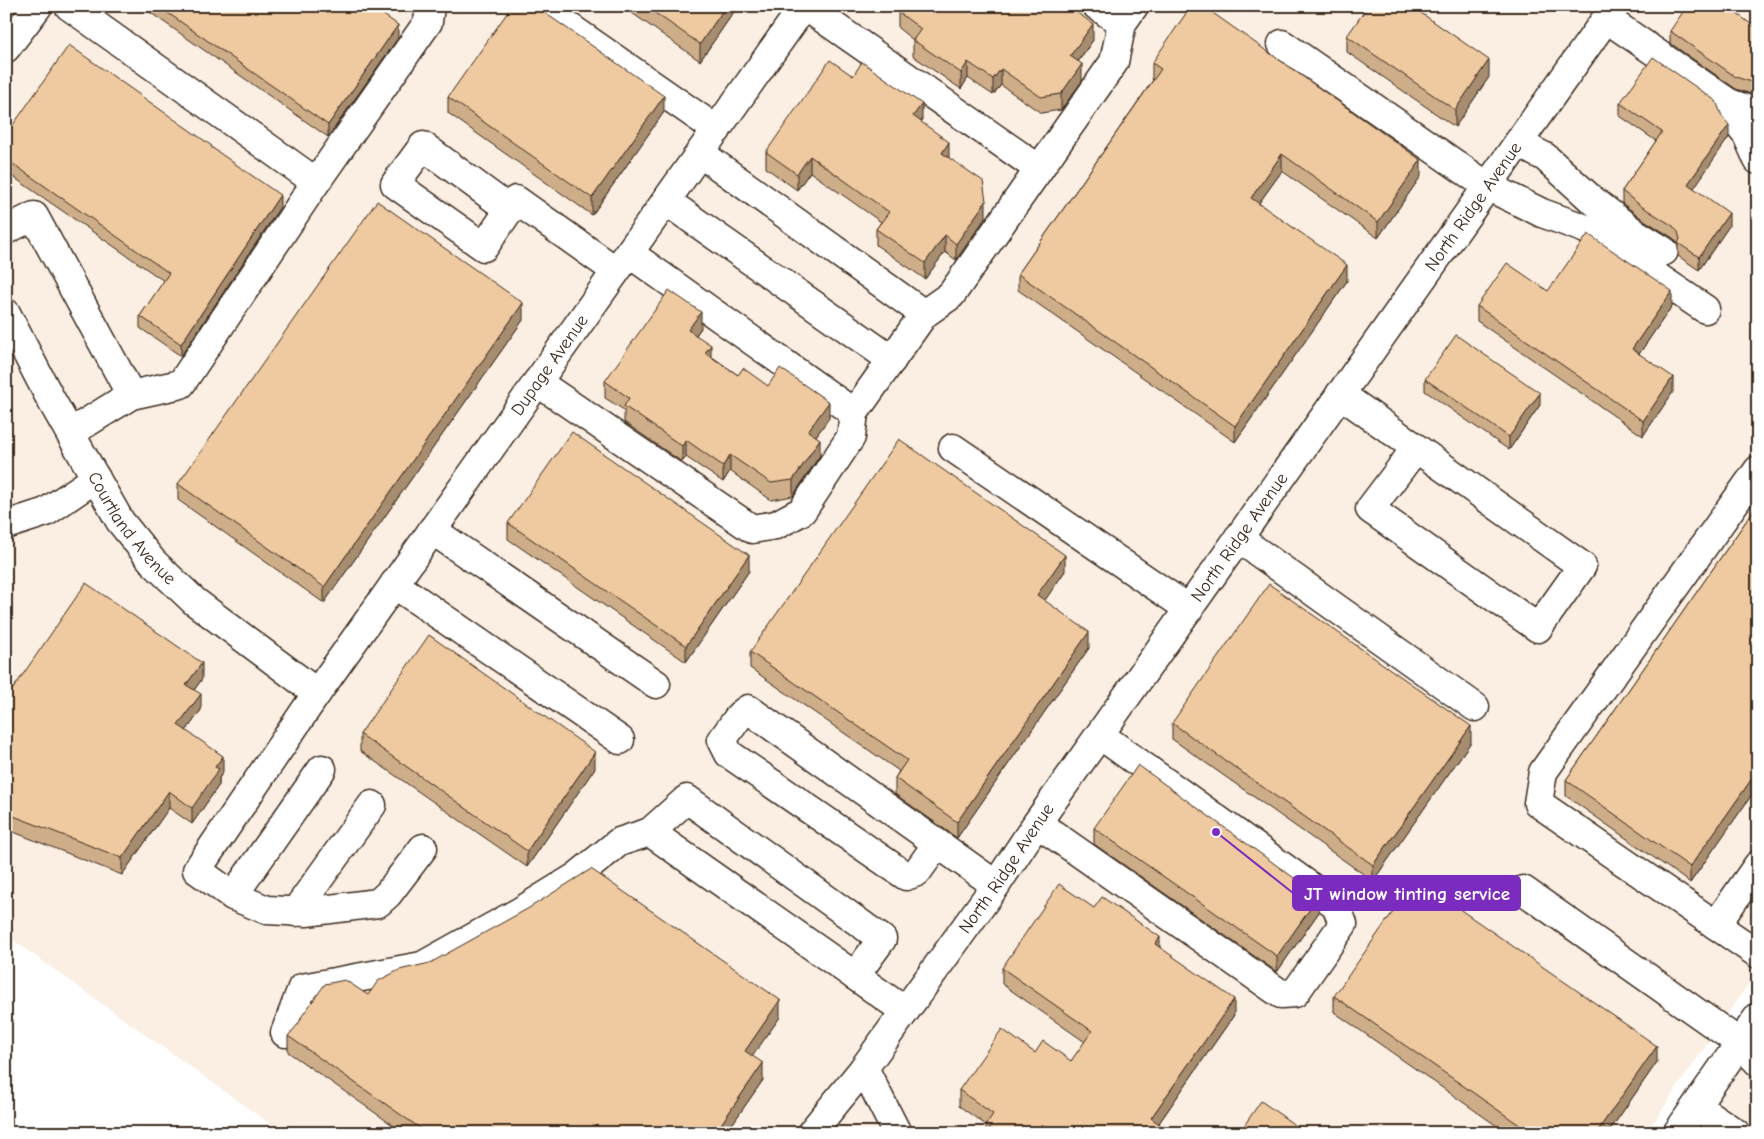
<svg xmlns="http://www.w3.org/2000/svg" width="1764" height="1139" font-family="'Comic Neue',sans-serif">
  <rect width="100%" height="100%" fill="#fff"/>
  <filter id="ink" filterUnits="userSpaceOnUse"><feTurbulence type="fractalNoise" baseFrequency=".02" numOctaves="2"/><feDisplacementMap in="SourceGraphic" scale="10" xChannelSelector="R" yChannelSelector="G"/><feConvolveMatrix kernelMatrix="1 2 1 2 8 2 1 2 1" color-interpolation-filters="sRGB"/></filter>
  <g filter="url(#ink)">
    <g fill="#faefe2">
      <path d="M 52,6 L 1758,6 L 1758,970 L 1646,1133 L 283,1133 L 6,935 L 6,64 L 18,55 Z"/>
      <path d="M 1758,1042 L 1758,1133 L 1694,1133 Z"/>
    </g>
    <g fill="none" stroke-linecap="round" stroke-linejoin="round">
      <defs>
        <g id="minor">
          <path d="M 69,6 L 316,182"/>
          <path d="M 539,6 L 717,130"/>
          <path d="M 805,6 L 1039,169"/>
          <path d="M 1097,6 L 1122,23"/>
          <path d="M 1607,19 L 1729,103 L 1737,123 L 1747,135 L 1758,160"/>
          <path d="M 1282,44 L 1487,186 L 1542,213 L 1586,229 L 1705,309"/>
          <path d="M 6,48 L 38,6"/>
          <path d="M 1729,103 L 1758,113"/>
          <path d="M 1518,143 L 1545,157 L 1590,198 L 1632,231 L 1664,251"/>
          <path d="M 700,153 L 924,314"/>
          <path d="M 666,201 L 892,360"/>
          <path d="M 510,210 L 423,146 L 395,184 L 484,247 L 516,200 L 616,271"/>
          <path d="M 6,230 L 34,216 L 131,395"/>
          <path d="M 629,253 L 854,413"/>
          <path id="s1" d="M 6,313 L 50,398 L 120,521 L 153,562 L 194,601 L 317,693"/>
          <path d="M 537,382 L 752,529 L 776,525 L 802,511 L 851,437 L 854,413 L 924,314 L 951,295 L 1114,62 L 1122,23 L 1134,6"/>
          <path d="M 1340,394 L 1582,566 L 1538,628 L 1370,509 L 1416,448"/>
          <path d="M 70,433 L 131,395 L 181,384 L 316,182 L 428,22 L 430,6"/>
          <path d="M 953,448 L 1189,609"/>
          <path d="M 1758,470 L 1543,772 L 1538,803 L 1758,954"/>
          <path d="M 6,525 L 46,512 L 96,478"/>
          <path d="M 432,530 L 656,684"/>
          <path d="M 1238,538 L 1475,707"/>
          <path d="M 394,584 L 620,740"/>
          <path d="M 1037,823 L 1281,994 L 1295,993 L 1343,924 L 1336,905 L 1100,735"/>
          <path d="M 650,832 L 905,1011"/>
          <path d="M 937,844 L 917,872 L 906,876 L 729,754 L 722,740 L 740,715 L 748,709 L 996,885"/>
          <path id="s2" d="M 423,848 L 388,894 L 378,903 L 306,912 L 267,910 L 233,896 L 197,870 L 317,693 L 804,6"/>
          <path d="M 1523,890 L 1740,1043 L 1758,1062"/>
          <path d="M 233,896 L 322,769"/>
          <path d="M 295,912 L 372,805"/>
          <path d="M 1716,925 L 1758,865"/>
          <path d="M 285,1033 L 302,988 L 422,966 L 521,911 L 576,877 L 619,842 L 650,832 L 687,799 L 882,939 L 855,976"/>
          <path d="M 864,1068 L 897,1133"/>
          <path d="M 1696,1106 L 1736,1133"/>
          <path id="s3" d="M 811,1133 L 864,1068 L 996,885 L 1037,823 L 1615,6"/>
          <path d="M 1677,1133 L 1758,1017"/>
        </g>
      </defs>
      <use href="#minor" stroke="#3b2a1e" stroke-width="31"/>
      <use href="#minor" stroke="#fff" stroke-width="28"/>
    </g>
    <g fill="#cead89" stroke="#3b2a1e">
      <path d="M 141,6 L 371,6 L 398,38 L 328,137 Z"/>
      <path d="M 622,6 L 738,6 L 700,61 Z"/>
      <path d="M 900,6 L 1068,6 L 1093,40 L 1078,62 L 1082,81 L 1061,110 L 1041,113 L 1001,85 L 993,95 L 968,78 L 961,89 L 913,56 L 913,40 L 898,28 L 898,12 L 901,7 Z"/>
      <path d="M 1758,29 L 1757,96 L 1736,89 L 1670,43 L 1670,31 Z"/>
      <path d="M 1347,36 L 1489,77 L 1455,127 L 1347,52 Z"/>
      <path d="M 1152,63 L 1421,176 L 1378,238 L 1282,171 L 1259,203 L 1347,281 L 1235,442 L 1018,290 L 1018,274 L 1153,80 L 1152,79 Z"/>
      <path d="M 853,76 L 922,120 L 921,122 L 949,158 L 986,217 L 956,260 L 945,252 L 925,279 L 876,245 L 876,229 L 881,222 L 810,172 L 797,190 L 766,168 L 766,152 Z"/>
      <path d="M 448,97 L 664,112 L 592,215 L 448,113 Z"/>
      <path d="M 1620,103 L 1729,137 L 1693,188 L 1729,226 L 1699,270 L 1678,256 L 1678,244 L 1673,238 L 1641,218 L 1622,203 L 1622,191 L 1656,141 L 1620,116 Z"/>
      <path d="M 6,135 L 212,148 L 280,207 L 181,356 L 140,328 L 140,316 L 164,281 L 6,172 Z"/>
      <path d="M 1548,291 L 1672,306 L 1639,354 L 1673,392 L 1643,436 L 1477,321 L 1477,306 Z"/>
      <path d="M 523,320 L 324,603 L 178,500 L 178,484 Z"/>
      <path d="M 701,328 L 696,335 L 711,356 L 738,375 L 768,386 L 829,418 L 816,436 L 820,455 L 793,496 L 771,500 L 730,471 L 723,482 L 686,457 L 682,462 L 624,422 L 624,410 L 605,398 L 605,381 Z"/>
      <path d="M 1425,379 L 1540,405 L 1509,450 L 1425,391 Z"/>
      <path d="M 1758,504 L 1758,786 L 1690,883 L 1566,796 L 1566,780 Z"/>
      <path d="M 508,523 L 749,571 L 686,662 L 508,539 Z"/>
      <path d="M 1065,571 L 1044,601 L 1089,648 L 957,838 L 895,794 L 895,778 L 899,771 L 750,668 L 750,652 Z"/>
      <path d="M 202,679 L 194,690 L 201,710 L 186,731 L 223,772 L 219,778 L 219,785 L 192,824 L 169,808 L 122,875 L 6,829 L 6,699 Z"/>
      <path d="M 1172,723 L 1471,742 L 1373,881 L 1172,739 Z"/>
      <path d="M 360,734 L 595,768 L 527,867 L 360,751 Z"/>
      <path d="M 1094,828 L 1319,912 L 1277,972 L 1094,844 Z"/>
      <path d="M 1094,908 L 1160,948 L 1234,1015 L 1159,1123 L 1169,1133 L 986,1133 L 986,1125 L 959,1106 L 959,1090 L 1035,1053 L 1071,1061 L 1085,1042 L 1002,984 L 1002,968 Z"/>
      <path d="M 368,995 L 780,1017 L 752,1056 L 763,1080 L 726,1133 L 404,1133 L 288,1052 L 288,1036 Z"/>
      <path d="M 1334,996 L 1657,1062 L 1608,1133 L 1507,1133 L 1334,1012 Z"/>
    </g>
    <g fill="#a78d6f" stroke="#3b2a1e">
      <path d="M 726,6 L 738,6 L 700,61 L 700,44 Z"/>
      <path d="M 1093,24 L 1093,40 L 1070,72 L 1070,56 Z"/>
      <path d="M 398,25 L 398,38 L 328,137 L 328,125 Z"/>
      <path d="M 1489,60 L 1489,77 L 1455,127 L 1455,110 Z"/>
      <path d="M 968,62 L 968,78 L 961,89 L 961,73 Z"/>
      <path d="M 1082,64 L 1082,81 L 1061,110 L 1061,94 Z"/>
      <path d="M 1001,69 L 1001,85 L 993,95 L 993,79 Z"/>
      <path d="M 1758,83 L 1758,95 L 1757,96 L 1757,84 Z"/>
      <path d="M 664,96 L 664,112 L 592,215 L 592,198 Z"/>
      <path d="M 922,104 L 922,120 L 913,133 L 913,116 Z"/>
      <path d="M 1729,125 L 1729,137 L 1688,197 L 1688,184 Z"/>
      <path d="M 949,142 L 949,158 L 942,153 Z"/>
      <path d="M 1282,154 L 1282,171 L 1251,214 L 1251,198 Z"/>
      <path d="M 810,156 L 810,172 L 797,190 L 797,174 Z"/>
      <path d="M 1421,160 L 1421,176 L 1378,238 L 1378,222 Z"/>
      <path d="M 280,195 L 280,207 L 181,356 L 181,344 Z"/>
      <path d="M 986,201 L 986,217 L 956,260 L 956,244 Z"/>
      <path d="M 1729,213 L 1729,226 L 1699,270 L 1699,257 Z"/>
      <path d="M 945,235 L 945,252 L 925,279 L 925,263 Z"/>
      <path d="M 1347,265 L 1347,281 L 1235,442 L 1235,426 Z"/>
      <path d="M 1672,291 L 1672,306 L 1632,364 L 1632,349 Z"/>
      <path d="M 523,303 L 523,320 L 324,603 L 324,587 Z"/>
      <path d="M 701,312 L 701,328 L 688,346 L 688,330 Z"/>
      <path d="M 711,345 L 711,361 L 705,353 Z"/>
      <path d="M 1673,377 L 1673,392 L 1643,436 L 1643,421 Z"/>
      <path d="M 1540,393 L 1540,405 L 1509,450 L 1509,437 Z"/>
      <path d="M 829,402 L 829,418 L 808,447 L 808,431 Z"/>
      <path d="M 820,439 L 820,455 L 793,496 L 793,480 Z"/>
      <path d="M 686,440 L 686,457 L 682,462 L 682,446 Z"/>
      <path d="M 730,455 L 730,471 L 723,482 L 723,466 Z"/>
      <path d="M 749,555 L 749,571 L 686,662 L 686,646 Z"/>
      <path d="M 1065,555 L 1065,571 L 1037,612 L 1037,595 Z"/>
      <path d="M 1089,632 L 1089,648 L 957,838 L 957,822 Z"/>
      <path d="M 202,663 L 202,679 L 186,701 L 186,685 Z"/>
      <path d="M 201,694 L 201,710 L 178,742 L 178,725 Z"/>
      <path d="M 1471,726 L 1471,742 L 1373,881 L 1373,865 Z"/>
      <path d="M 595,752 L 595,768 L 527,867 L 527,851 Z"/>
      <path d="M 223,756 L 223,772 L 219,778 L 219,785 L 192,824 L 192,808 L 215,767 Z"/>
      <path d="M 1758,770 L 1758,786 L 1690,883 L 1690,867 Z"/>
      <path d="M 169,791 L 169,808 L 122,875 L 122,858 Z"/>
      <path d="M 1319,896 L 1319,912 L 1277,972 L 1277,956 Z"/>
      <path d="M 1160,937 L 1160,953 L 1155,944 Z"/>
      <path d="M 1234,999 L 1234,1015 L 1152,1133 L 1151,1118 Z"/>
      <path d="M 780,1000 L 780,1017 L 745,1067 L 745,1051 Z"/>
      <path d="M 1657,1046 L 1657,1062 L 1608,1133 L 1596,1133 Z"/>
      <path d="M 763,1063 L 763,1080 L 726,1133 L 715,1133 Z"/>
    </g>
    <g fill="#efc99f" stroke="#3b2a1e">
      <path d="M 158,6 L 371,6 L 398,25 L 328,125 Z"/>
      <path d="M 512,6 L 535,6 L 664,96 L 592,198 L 448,97 Z"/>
      <path d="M 645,6 L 726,6 L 700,44 Z"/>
      <path d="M 902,6 L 1068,6 L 1093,24 L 1070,56 L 1082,64 L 1061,94 L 1041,97 L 1001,69 L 993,79 L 968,62 L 961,73 L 913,40 L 921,29 L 898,12 Z"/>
      <path d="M 1191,6 L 1203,6 L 1421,160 L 1378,222 L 1282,154 L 1251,198 L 1347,265 L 1235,426 L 1018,274 L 1161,69 L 1152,63 Z"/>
      <path d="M 1368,6 L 1411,6 L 1489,60 L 1455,110 L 1347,36 Z"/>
      <path d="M 1687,6 L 1726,6 L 1758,29 L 1758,83 L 1757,84 L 1736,77 L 1670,31 Z"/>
      <path d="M 69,45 L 212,146 L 211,147 L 280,195 L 181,344 L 140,316 L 169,273 L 6,159 L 6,135 Z"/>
      <path d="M 1653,57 L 1716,101 L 1722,116 L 1729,125 L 1688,184 L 1729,213 L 1699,257 L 1678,243 L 1680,239 L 1678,232 L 1673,226 L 1641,206 L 1622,191 L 1662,132 L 1620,103 Z"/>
      <path d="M 830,60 L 853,76 L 862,62 L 922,104 L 913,116 L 949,142 L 942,153 L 983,181 L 986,201 L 956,244 L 945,235 L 925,263 L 876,229 L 889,212 L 810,156 L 797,174 L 766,152 Z"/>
      <path d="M 377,201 L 523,303 L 324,587 L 178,484 Z"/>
      <path d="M 1588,234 L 1672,291 L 1632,349 L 1673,377 L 1643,421 L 1477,306 L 1507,263 L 1548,291 Z"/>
      <path d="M 669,290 L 701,312 L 688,330 L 711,345 L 705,353 L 738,375 L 743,368 L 768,386 L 780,368 L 829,402 L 808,431 L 820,439 L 793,480 L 771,483 L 730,455 L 723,466 L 686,440 L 682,446 L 624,406 L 629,398 L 605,381 Z"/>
      <path d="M 1456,335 L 1540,393 L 1509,437 L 1425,379 Z"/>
      <path d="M 572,432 L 749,555 L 686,646 L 508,523 Z"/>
      <path d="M 899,439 L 1065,555 L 1037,595 L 1089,632 L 957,822 L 895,778 L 907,760 L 750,652 Z"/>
      <path d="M 1758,504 L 1758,770 L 1690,867 L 1566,780 Z"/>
      <path d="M 86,583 L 202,663 L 186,685 L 201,694 L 178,725 L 223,756 L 215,767 L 219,769 L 192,808 L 169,791 L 122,858 L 6,813 L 6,699 Z"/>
      <path d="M 1269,584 L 1471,726 L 1373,865 L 1172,723 Z"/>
      <path d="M 429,635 L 595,752 L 527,851 L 360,734 Z"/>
      <path d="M 1138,765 L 1319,896 L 1277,956 L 1094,828 Z"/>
      <path d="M 591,869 L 780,1000 L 745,1051 L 763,1063 L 715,1133 L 427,1133 L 288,1036 L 299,1023 L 302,1016 L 325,984 L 345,980 L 368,995 L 378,981 L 399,970 L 430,963 L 529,908 Z"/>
      <path d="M 1416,879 L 1657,1046 L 1596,1133 L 1531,1133 L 1334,996 Z"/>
      <path d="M 1059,884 L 1094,908 L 1102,897 L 1160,937 L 1155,944 L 1234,999 L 1151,1118 L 1169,1131 L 1168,1133 L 997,1133 L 986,1125 L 993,1114 L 959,1090 L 1002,1029 L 1035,1053 L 1043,1041 L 1071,1061 L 1092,1031 L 1002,968 Z"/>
      <path d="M 1261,1101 L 1306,1133 L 1239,1133 Z"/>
    </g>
  </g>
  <g text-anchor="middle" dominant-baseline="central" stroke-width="4" stroke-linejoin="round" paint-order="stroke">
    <g font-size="18" fill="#3b2a1e" stroke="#fff">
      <text stroke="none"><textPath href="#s3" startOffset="1139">North Ridge Avenue</textPath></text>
      <text stroke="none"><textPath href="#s2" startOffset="880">Dupage Avenue</textPath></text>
      <text stroke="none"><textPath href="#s1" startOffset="250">Courtland Avenue</textPath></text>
      <text stroke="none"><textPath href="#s3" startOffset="734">North Ridge Avenue</textPath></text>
      <text stroke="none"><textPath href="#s3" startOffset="329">North Ridge Avenue</textPath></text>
    </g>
  </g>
  <path fill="none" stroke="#7b2cbf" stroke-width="2" d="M1216 832L1293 893"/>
  <circle fill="#7b2cbf" stroke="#fff" stroke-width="2" cx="1216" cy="832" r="5"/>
  <rect fill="#7b2cbf" stroke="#7b2cbf" stroke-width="2" x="1293" y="876" width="227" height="34" rx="5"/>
  <g font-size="19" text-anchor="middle" font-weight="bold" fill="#fff">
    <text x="1407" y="900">JT window tinting service</text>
  </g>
  <rect width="1764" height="1139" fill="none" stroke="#fff" stroke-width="25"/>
  <rect x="12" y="12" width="1739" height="1114" fill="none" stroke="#3b2a1e" stroke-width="2" filter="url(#ink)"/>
</svg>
